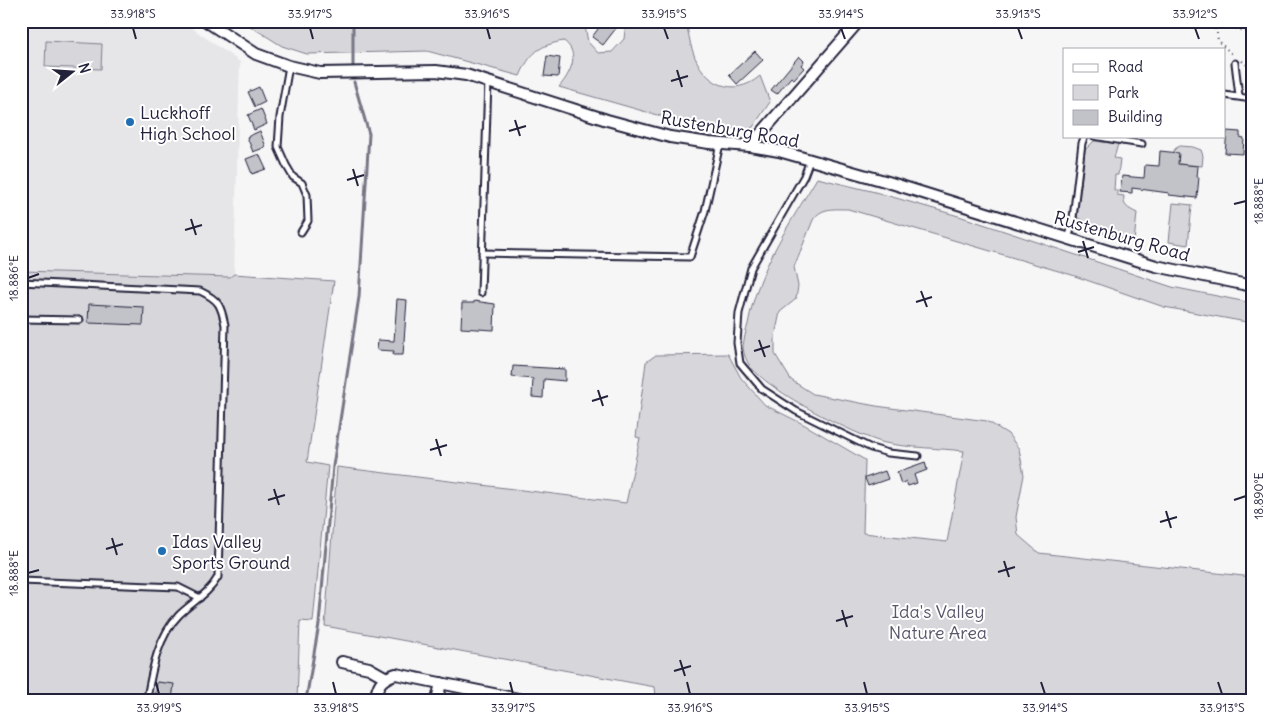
<svg xmlns="http://www.w3.org/2000/svg" width="1273" height="721" font-family="Delius,sans-serif">
  <rect width="100%" height="100%" fill="#f6f6f7"/>
  <filter id="ink" filterUnits="userSpaceOnUse"><feTurbulence type="fractalNoise" baseFrequency=".02" numOctaves="2"/><feDisplacementMap in="SourceGraphic" scale="10" xChannelSelector="R" yChannelSelector="G"/><feConvolveMatrix kernelMatrix="1 2 1 2 8 2 1 2 1" color-interpolation-filters="sRGB"/></filter>
  <g filter="url(#ink)">
    <path fill="#e6e6e9" d="M 21,21 L 182,21 L 240,62 L 234,274 L 230,277 L 21,271 Z"/>
    <g fill="#d7d7db" stroke="#7c7c8b">
      <path d="M 242,21 L 584,21 L 588,42 L 598,53 L 612,52 L 624,39 L 626,21 L 685,21 C 689,31 689,42 693,52 C 703,83 733,99 760,76 L 770,102 L 753,127 L 747,130 L 696,124 L 664,117 L 559,87 C 570,74 581,54 564,41 C 539,45 530,53 520,76 L 427,51 L 307,54 L 282,46 Z"/>
      <path d="M 46,41 L 102,44 L 101,69 L 45,67 Z"/>
      <path d="M 1094,141 L 1118,144 L 1114,158 L 1120,159 L 1118,175 L 1115,175 L 1114,190 L 1117,190 L 1117,195 L 1124,196 C 1122,206 1129,209 1137,213 L 1134,242 L 1082,227 L 1083,221 L 1077,217 L 1085,150 Z"/>
      <path d="M 1179,146 L 1193,147 L 1201,150 L 1203,156 L 1202,166 L 1178,164 L 1173,152 L 1175,149 Z"/>
      <path d="M 817,178 L 875,192 L 962,217 L 1172,287 L 1252,303 L 1252,323 L 1164,307 L 1072,275 L 848,209 C 834,209 821,207 813,220 L 794,267 L 798,286 L 796,299 L 780,312 L 775,336 L 775,354 L 791,380 L 813,394 L 876,406 L 987,421 L 1008,434 L 1019,449 L 1024,475 L 1016,517 L 1018,535 L 1039,553 L 1252,577 L 1252,700 L 661,700 L 656,696 L 655,687 L 325,626 L 337,467 L 626,503 L 640,438 L 636,437 L 646,362 L 656,355 L 728,354 L 741,378 L 765,405 L 805,425 L 865,460 L 863,533 L 947,542 L 964,451 C 938,448 911,448 885,443 C 856,436 759,387 747,361 C 745,357 743,350 743,346 C 744,339 746,331 748,324 C 758,269 789,225 817,178 Z"/>
      <path d="M 1173,203 L 1192,205 L 1188,245 L 1169,242 Z"/>
      <path d="M 21,271 L 230,277 L 234,274 L 334,281 L 307,462 L 328,466 L 313,622 L 300,621 L 297,700 L 21,700 Z"/>
    </g>
    <g fill="none" stroke-linecap="round" stroke-linejoin="round">
      <g stroke="#767685" stroke-width="3">
        <path d="M 353,67 L 353,21"/>
        <path d="M 306,700 L 319,624 L 333,466 L 359,297 L 369,134 L 354,82"/>
      </g>
    </g>
    <g fill="#c2c2c9" stroke="#22223b">
      <path d="M 604,21 L 609,21 L 617,27 L 603,45 L 592,37 Z"/>
      <path d="M 755,51 L 763,60 L 737,84 L 729,75 Z"/>
      <path d="M 547,56 L 560,58 L 558,77 L 544,76 Z"/>
      <path d="M 799,56 L 804,61 L 801,65 L 804,68 L 794,79 L 791,77 L 777,94 L 771,90 Z"/>
      <path d="M 259,87 L 265,102 L 255,107 L 248,92 Z"/>
      <path d="M 261,109 L 267,124 L 254,130 L 248,115 Z"/>
      <path d="M 260,131 L 266,147 L 253,152 L 247,137 Z"/>
      <path d="M 1227,131 L 1240,132 L 1240,137 L 1244,138 L 1243,154 L 1225,153 Z"/>
      <path d="M 1160,151 L 1179,153 L 1178,164 L 1198,166 L 1197,177 L 1199,177 L 1197,198 L 1169,195 L 1169,193 L 1132,188 L 1132,193 L 1120,192 L 1122,176 L 1144,178 L 1145,165 L 1159,166 Z"/>
      <path d="M 259,154 L 266,169 L 252,174 L 246,159 Z"/>
      <path d="M 397,299 L 407,300 L 403,355 L 393,355 L 394,351 L 377,350 L 378,340 L 394,341 Z"/>
      <path d="M 474,301 L 495,304 L 494,330 L 461,328 L 462,303 L 474,303 Z"/>
      <path d="M 89,304 L 144,307 L 143,325 L 88,323 Z"/>
      <path d="M 513,366 L 565,369 L 565,381 L 544,379 L 543,398 L 532,397 L 533,379 L 512,377 Z"/>
      <path d="M 925,462 L 927,470 L 914,475 L 917,483 L 908,486 L 906,481 L 901,484 L 897,472 Z"/>
      <path d="M 885,471 L 888,479 L 868,486 L 865,478 Z"/>
      <path d="M 157,682 L 174,684 L 172,700 L 155,700 Z"/>
    </g>
    <g fill="none" stroke-linecap="round" stroke-linejoin="round">
      <defs>
        <g id="lane">
          <path d="M 1215,25 L 1216,21"/>
          <path d="M 1235,63 L 1239,96"/>
          <path d="M 289,66 L 280,117 L 278,147 L 286,165 L 293,177 L 302,183 L 307,195 L 308,221 L 301,232"/>
          <path d="M 1224,95 L 1252,99"/>
          <path d="M 1094,136 L 1123,141 L 1123,136"/>
          <path d="M 1123,141 L 1142,144"/>
          <path d="M 810,160 L 804,176 L 751,268 L 739,313 L 737,343 L 740,363 L 762,389 L 796,411 L 871,448 L 888,453 L 918,456"/>
          <path d="M 1068,239 L 1072,226 L 1082,143 L 1084,138 L 1086,136"/>
          <path d="M 482,253 L 690,257 L 705,211 L 720,144"/>
          <path d="M 21,282 L 200,291 C 219,300 221,305 225,325 L 218,577 C 208,595 193,601 179,615 C 158,636 152,670 147,698"/>
          <path d="M 481,293 L 488,81"/>
          <path d="M 21,319 L 80,320"/>
          <path d="M 21,581 L 178,587 L 200,598"/>
        </g>
        <g id="street">
          <path d="M 206,21 L 256,54 L 289,66 L 320,73 L 436,71 L 466,75 L 607,120 L 670,137 L 709,143 L 750,146 L 779,151 L 888,182 L 1156,266 L 1252,286"/>
          <path d="M 750,146 L 859,21"/>
          <path d="M 342,662 L 369,668 L 385,677"/>
          <path d="M 375,700 C 378,684 380,679 396,674 L 523,700"/>
          <path d="M 437,700 L 441,683"/>
        </g>
      </defs>
      <use href="#lane" stroke="#22223b" stroke-width="9"/>
      <use href="#street" stroke="#22223b" stroke-width="14"/>
      <g stroke="#22223b" stroke-width="2" stroke-dasharray="1 4" stroke-linecap="butt">
        <path d="M 1179,21 L 1209,25"/>
        <path d="M 1221,26 L 1234,28 L 1252,33"/>
        <path d="M 1217,33 L 1218,41 L 1234,56"/>
        <path d="M 1242,61 L 1252,69"/>
      </g>
      <use href="#lane" stroke="#fff" stroke-width="5"/>
      <use href="#street" stroke="#fff" stroke-width="10"/>
    </g>
  </g>
  <path fill="none" stroke="#22223b" stroke-width="2" d="M 133,28 L 136,39M 310,28 L 313,39M 487,28 L 490,39M 664,28 L 668,39M 841,28 L 845,39M 1018,28 L 1022,39M 1195,28 L 1199,39M 677,70 L 682,87M 671,81 L 688,76M 515,120 L 520,136M 509,131 L 526,126M 353,169 L 358,186M 347,180 L 364,175M 1234,204 L 1246,201M 191,219 L 196,235M 185,230 L 202,225M 1083,241 L 1088,258M 1078,252 L 1094,247M 28,278 L 39,274M 921,291 L 927,307M 916,302 L 932,297M 759,340 L 765,357M 754,351 L 770,346M 598,390 L 603,406M 592,401 L 608,396M 436,439 L 441,456M 430,450 L 447,445M 274,489 L 279,505M 268,500 L 285,495M 1234,500 L 1246,496M 1166,511 L 1171,528M 1160,522 L 1177,517M 112,538 L 117,555M 106,549 L 123,544M 1004,561 L 1009,577M 998,572 L 1015,567M 28,573 L 39,570M 842,610 L 847,627M 836,621 L 853,616M 680,660 L 685,676M 674,671 L 691,666M 156,682 L 159,694M 333,682 L 336,694M 510,682 L 513,694M 687,682 L 690,694M 864,682 L 867,694M 1041,682 L 1045,694M 1218,682 L 1222,694"/>
  <g fill="#1f6fb2" stroke="#fff" stroke-width="2">
    <circle cx="130" cy="122" r="5"/>
    <circle cx="162" cy="551" r="5"/>
  </g>
  <g text-anchor="middle" dominant-baseline="central" stroke-width="4" stroke-linejoin="round" paint-order="stroke">
    <g font-size="18" fill="#22223b" stroke="#fff" text-anchor="start">
      <text x="140" y="112">Luckhoff<tspan x="140" dy="21">High School</tspan></text>
      <text x="172" y="541">Idas Valley<tspan x="172" dy="21">Sports Ground</tspan></text>
    </g>
    <g font-size="18" fill="#22223b" stroke="#fff">
      <text transform="translate(730 129) rotate(10)">Rustenburg Road</text>
      <text transform="translate(1122 236) rotate(16)">Rustenburg Road</text>
    </g>
    <g font-size="18" fill="#58586b" stroke="#fff">
      <text x="938" y="611">Ida's Valley<tspan x="938" dy="21">Nature Area</tspan></text>
    </g>
  </g>
  <rect width="1273" height="721" fill="none" stroke="#fff" stroke-width="55"/>
  <rect x="1063" y="48" width="162" height="90" fill="#ffffff" stroke="#a7a7b1"/>
  <rect x="1073" y="64" width="25" height="8" fill="#ffffff" stroke="#a7a7b1"/>
  <text x="1108" y="72" font-size="15" fill="#22223b">Road</text>
  <rect x="1073" y="85" width="25" height="15" fill="#d7d7db" stroke="#a7a7b1"/>
  <text x="1108" y="98" font-size="15" fill="#22223b">Park</text>
  <rect x="1073" y="110" width="25" height="15" fill="#c2c2c9" stroke="#a7a7b1"/>
  <text x="1108" y="122" font-size="15" fill="#22223b">Building</text>
  <g transform="translate(72 72) rotate(73)" stroke="#ffffff" stroke-width="4" paint-order="stroke">
  <path d="M0-4L9 19L0 12L-9 19Z" fill="#22223b"/>
  <text y="-8" font-size="14" font-weight="bold" text-anchor="middle" fill="#22223b">N</text>
  </g>
  <rect x="28" y="28" width="1218" height="666" fill="none" stroke="#22223b" stroke-width="2"/>
  <g font-size="12" text-anchor="middle" fill="#22223b">
    <text x="133" y="18">33.918°S</text>
    <text x="310" y="18">33.917°S</text>
    <text x="487" y="18">33.916°S</text>
    <text x="664" y="18">33.915°S</text>
    <text x="841" y="18">33.914°S</text>
    <text x="1018" y="18">33.913°S</text>
    <text x="1195" y="18">33.912°S</text>
    <text transform="translate(1259 201) rotate(-90)" y="4">18.888°E</text>
    <text transform="translate(14 278) rotate(-90)" y="4">18.886°E</text>
    <text transform="translate(1259 496) rotate(-90)" y="4">18.890°E</text>
    <text transform="translate(14 573) rotate(-90)" y="4">18.888°E</text>
    <text x="159" y="712">33.919°S</text>
    <text x="336" y="712">33.918°S</text>
    <text x="513" y="712">33.917°S</text>
    <text x="690" y="712">33.916°S</text>
    <text x="867" y="712">33.915°S</text>
    <text x="1045" y="712">33.914°S</text>
    <text x="1222" y="712">33.913°S</text>
  </g>
</svg>
